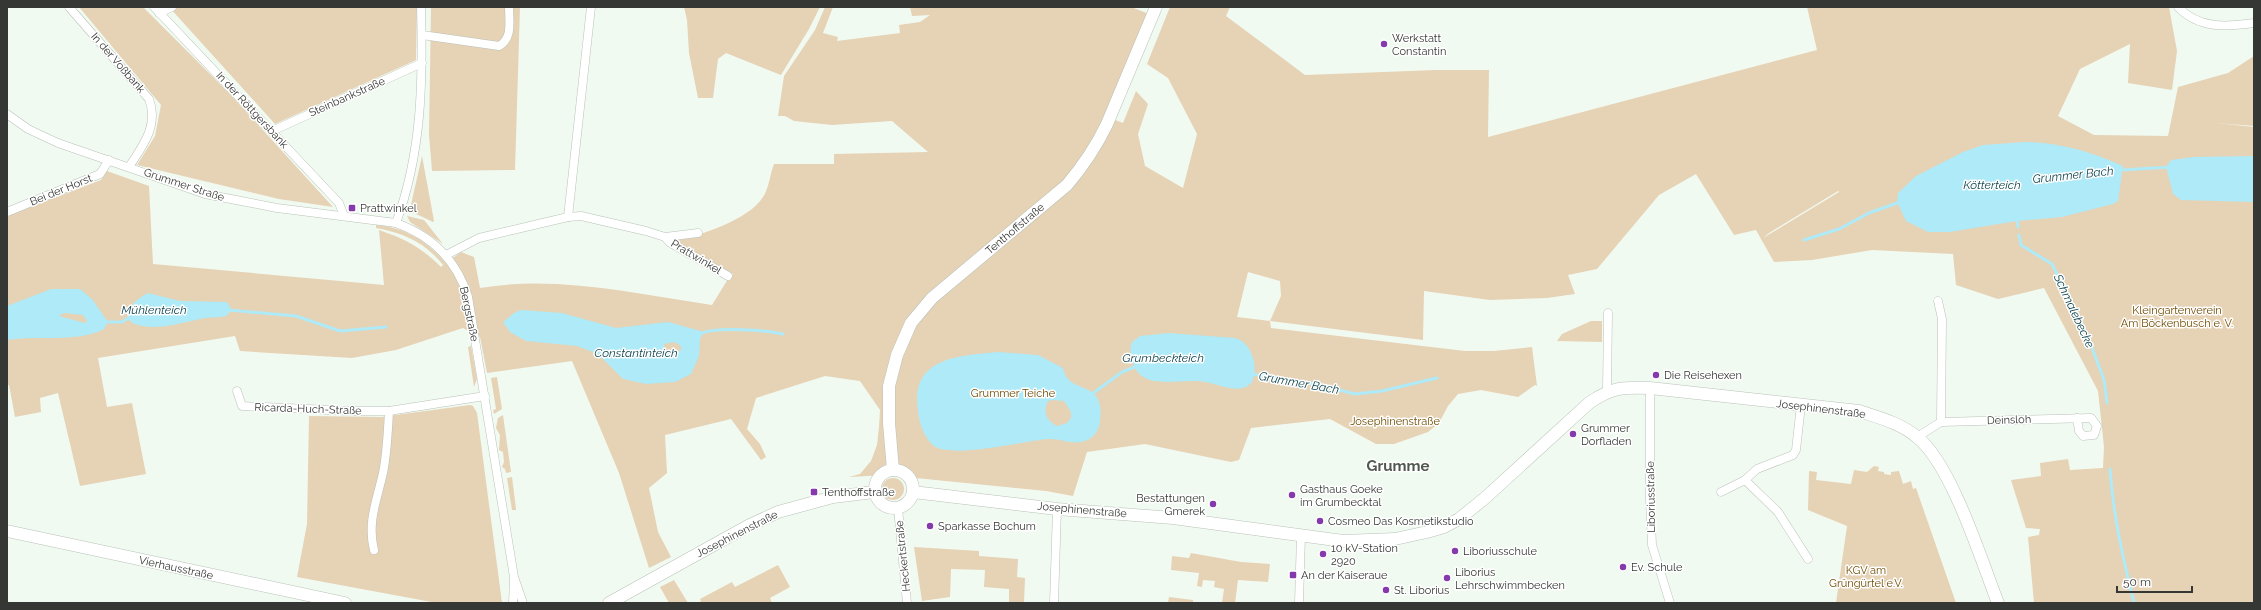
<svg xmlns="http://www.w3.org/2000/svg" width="2261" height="610" font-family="Raleway,sans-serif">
  <rect width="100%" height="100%" fill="#f1faf1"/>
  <g fill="#e6d2b5" fill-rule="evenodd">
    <path d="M 79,7 L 143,7 L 230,94 L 333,207 L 279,199 L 137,165 L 155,136 L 161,105 Z"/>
    <path d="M 169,7 L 417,7 L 416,60 L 275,124 Z"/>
    <path d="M 431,7 L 520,7 L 515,170 L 432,171 L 429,134 Z"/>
    <path d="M 684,7 L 820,7 L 809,29 L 781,75 L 726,53 L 718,59 L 713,98 L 698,98 L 689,53 L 687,20 Z"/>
    <path d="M 825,7 L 833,7 L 823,33 L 838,37 L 837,41 L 900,33 L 899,25 L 920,22 L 930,15 L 912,16 L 910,7 L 1131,7 L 1149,14 L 1105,116 L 1123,123 L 1136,91 L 1148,104 L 1138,134 L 1145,166 L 1183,188 L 1197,134 L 1168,78 L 1147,64 L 1170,7 L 1230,7 L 1226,16 L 1305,75 L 1436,70 L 1489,70 L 1488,137 L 1817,50 L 1807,7 L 2169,7 L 2177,51 L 2172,90 L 2128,83 L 2130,44 L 2080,69 L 2058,116 L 2094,135 L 2168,136 L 2178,87 L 2228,73 L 2254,56 L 2254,126 L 2216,123 L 2254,127 L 2254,603 L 2034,603 L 2028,537 L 2039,535 L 2040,529 L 2026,528 L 2011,480 L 2041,476 L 2040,463 L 2068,459 L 2070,470 L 2103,468 L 2104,447 L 2098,391 L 2044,288 L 1998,299 L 1956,285 L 1953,254 L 1872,250 L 1812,260 L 1774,262 L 1756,230 L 1734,235 L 1696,174 L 1659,195 L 1597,269 L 1568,275 L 1575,294 L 1547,298 L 1490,300 L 1424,291 L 1423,340 L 1270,321 L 1271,328 L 1465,351 L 1494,351 L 1532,347 L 1537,386 L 1535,385 L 1518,397 L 1481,390 L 1458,394 L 1448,406 L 1439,423 L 1428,432 L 1394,444 L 1376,444 L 1330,419 L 1251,428 L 1239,460 L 1231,462 L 1145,444 L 1087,452 L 1073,496 L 1046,491 L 886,475 L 849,477 L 860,474 L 871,461 L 877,445 L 879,427 L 880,410 L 860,381 L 825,376 L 756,398 L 747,429 L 760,444 L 766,457 L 761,460 L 731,419 L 665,435 L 667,473 L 649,488 L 658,532 L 671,557 L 649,568 L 619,473 L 572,361 L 487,373 L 480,337 L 463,328 L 396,350 L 352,358 L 240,351 L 235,336 L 98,358 L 107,407 L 132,403 L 146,474 L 80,486 L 58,393 L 40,398 L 41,412 L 15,417 L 9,385 L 7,385 L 7,216 L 101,180 L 107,171 L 149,186 L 153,264 L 384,285 L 379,230 C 405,239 421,247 441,267 L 443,265 C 426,243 404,233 376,228 L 376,225 C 405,227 428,242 446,263 L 461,252 L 474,257 L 480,288 C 557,275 635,294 712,305 L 728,279 L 733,274 L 673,241 C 698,237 750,219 763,197 C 769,188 770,174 774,164 L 834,164 L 834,154 L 928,152 L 892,121 L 832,125 L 794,121 L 785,116 L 778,116 L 784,76 L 815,30 ZM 1838,191 L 1839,192 L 1763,238 L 1769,233 ZM 1248,272 L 1280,281 L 1281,296 L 1270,321 L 1237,317 Z"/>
    <path d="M 422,156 L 434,221 L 433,222 L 412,212 L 410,209 Z"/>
    <path d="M 407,216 L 424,220 L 443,244 L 410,222 Z"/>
    <path d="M 1591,321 L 1602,321 L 1602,342 L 1557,341 L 1562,334 Z"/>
    <path d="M 471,346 L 477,379 L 474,387 L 468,347 Z"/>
    <path d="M 497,377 L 502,409 L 494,414 L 493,410 L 496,409 L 491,378 Z"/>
    <path d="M 470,405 L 473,406 L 477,413 L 502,603 L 437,603 L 297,577 L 307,524 L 309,416 L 381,417 Z"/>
    <path d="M 503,415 L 511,472 L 506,473 L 505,469 L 502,467 L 504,462 L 503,452 L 499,450 L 500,435 L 496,428 L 498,418 Z"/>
    <path d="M 1874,466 L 1879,467 L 1878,471 L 1884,472 L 1884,474 L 1891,475 L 1891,472 L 1899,471 L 1903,484 L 1911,481 L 1913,489 L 1916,488 L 1956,603 L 1836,603 L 1847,526 L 1808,510 L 1809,471 L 1817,472 L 1816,480 L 1851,484 L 1854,470 L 1867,472 Z"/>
    <path d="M 512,477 L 516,509 L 516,510 L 512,510 L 507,478 Z"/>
    <circle cx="893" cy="489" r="11"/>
    <path d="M 914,547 L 979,551 L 979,556 L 1018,559 L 1017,577 L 1025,578 L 1024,603 L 1009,603 L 1009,589 L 984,587 L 985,570 L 951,569 L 950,597 L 922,601 Z"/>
    <path d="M 1191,553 L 1241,562 L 1270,564 L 1268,582 L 1238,580 L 1235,603 L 1222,603 L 1224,589 L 1214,587 L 1215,581 L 1203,580 L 1202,587 L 1197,586 L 1199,573 L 1171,570 L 1172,556 L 1189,558 Z"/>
    <path d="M 778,565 L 790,587 L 770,598 L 772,603 L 698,603 L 701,601 L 700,599 L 732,582 L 735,587 Z"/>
    <path d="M 674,580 L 688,603 L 669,603 L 660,587 Z"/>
    <path d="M 1169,597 L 1193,600 L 1193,603 L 1168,603 Z"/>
  </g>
  <g fill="#aeeaf7" fill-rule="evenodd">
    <path d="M 2025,142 C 2059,142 2093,152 2123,166 L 2118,201 L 2113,204 L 2062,217 L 2017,221 L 1950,232 L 1928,232 L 1906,221 L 1897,202 L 1898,193 L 1916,176 L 1963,152 L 1983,145 Z"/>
    <path d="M 2254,156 L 2254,202 L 2181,200 L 2173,194 L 2166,167 L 2171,160 L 2194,157 Z"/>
    <path d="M 51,289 L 80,289 L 92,299 L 108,322 L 104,329 C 78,343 37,335 7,340 L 7,306 ZM 64,313 L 83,315 L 87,321 L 85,323 L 59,316 Z"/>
    <path d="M 148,293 L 180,301 L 227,302 L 232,310 L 226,316 C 219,318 212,317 205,318 C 182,322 158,332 135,324 C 116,316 138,297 148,293 Z"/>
    <path d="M 521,310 L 562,313 L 616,328 L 668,322 L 704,332 L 700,339 L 699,356 L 691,374 L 675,382 L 646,384 L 623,379 L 598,354 L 577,346 L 526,341 L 510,332 L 503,322 L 514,313 ZM 674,342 L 681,346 L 681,350 L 675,354 L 665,352 L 664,344 Z"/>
    <path d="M 1169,333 L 1235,338 C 1252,342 1259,368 1252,382 C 1241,396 1219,384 1205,382 C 1183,377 1142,393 1133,363 C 1131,355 1129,350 1132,342 L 1140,336 Z"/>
    <path d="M 998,352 L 1038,355 L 1063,368 C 1069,397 1106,377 1100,421 C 1099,432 1092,440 1081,442 C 1070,444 1059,438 1048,439 C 1024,441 953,459 934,446 C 924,438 919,423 918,411 C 910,357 958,356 998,352 ZM 1053,400 L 1064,401 L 1071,412 L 1071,418 L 1067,423 L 1057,426 C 1047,421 1042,412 1048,401 Z"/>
  </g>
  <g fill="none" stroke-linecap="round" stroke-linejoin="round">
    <g stroke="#aeeaf7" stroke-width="3">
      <path d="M 2122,170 L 2170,167"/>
      <path d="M 2017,218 L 2018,227"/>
      <path d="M 2019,235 L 2021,245 L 2052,264 L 2088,337 L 2104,380 L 2107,403"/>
      <path d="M 1804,240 L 1839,229 L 1869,213 L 1900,202"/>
      <path d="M 229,310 L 296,316 L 340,331 L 386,327"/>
      <path d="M 105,322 L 122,322 L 132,316"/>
      <path d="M 702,333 C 718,327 766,330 783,334"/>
      <path d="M 1251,374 L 1316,384 L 1355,394 L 1382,391 L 1437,378"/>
      <path d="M 1092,394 L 1122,372 L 1137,366"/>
      <path d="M 2110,469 C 2113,515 2123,558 2134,603"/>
    </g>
    <defs>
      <g id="street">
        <path d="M 69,7 L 149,99 C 159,126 143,145 129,167"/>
        <path d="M 154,7 L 339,203 L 344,216"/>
        <path d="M 2178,7 C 2199,29 2226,27 2254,23"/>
        <path d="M 159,13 L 172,7"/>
        <path d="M 422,35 L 499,46 C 513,38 509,22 509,7"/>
        <path d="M 7,114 L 28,129 L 58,143 L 205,194 L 277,208 L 396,223 C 432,236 457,261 468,297 L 514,577 L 523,603"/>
        <path d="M 272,131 L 422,63"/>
        <path d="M 7,212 L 100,174 L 109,160"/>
        <path d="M 568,217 L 591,7"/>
        <path d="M 396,223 C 422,153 423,81 421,7"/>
        <path d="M 665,237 L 669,242 L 728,276"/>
        <path d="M 446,255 L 479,238 L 568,217 L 581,216 L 646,231 L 665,237 L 698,233"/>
        <path d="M 1938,301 L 1942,319 L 1941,422"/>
        <path d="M 1650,388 L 1650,499 L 1652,545 L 1670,603"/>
        <path d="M 237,391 L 242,406 L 351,411 L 389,411 L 485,396"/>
        <path d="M 1607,391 L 1608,313"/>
        <path d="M 1801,405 L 1796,450 L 1793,455 L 1757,469 L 1745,480 L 1778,512 L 1808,559"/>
        <path d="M 1917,437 L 1941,422 L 2091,418 L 2097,426 L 2094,435 L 2083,436 L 2079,431 L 2077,418"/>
        <path d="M 1721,492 L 1745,480"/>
        <path d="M 898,508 L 907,603"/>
        <path d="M 374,550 C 367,522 377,500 383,473 C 387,453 388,431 389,411"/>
        <path d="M 513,603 L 514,579"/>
        <path d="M 1054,603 L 1057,509"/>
        <path d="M 1299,603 L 1301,535"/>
      </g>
      <g id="secondary">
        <circle cx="894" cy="489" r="19"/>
        <path d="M 893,470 L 889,423 L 889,386 L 897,355 L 911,323 L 932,298 L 1067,185 C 1083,166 1096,147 1107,124 L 1156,7"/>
        <path d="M 913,492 L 1057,509 L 1173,518 L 1343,541 L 1395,539 L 1427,532 L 1444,527 L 1459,519 L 1485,498 L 1589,403 C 1612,387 1623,387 1650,388 L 1859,411 C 1880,418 1900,423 1917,437 C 1952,465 1981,560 1998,603"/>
        <path d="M 7,531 L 345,603"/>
        <path d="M 609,603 L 748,526 L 778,512 L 833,497 L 874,492"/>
      </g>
    </defs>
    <use href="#street" stroke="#b9c2b9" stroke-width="9"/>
    <use href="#secondary" stroke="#b9c2b9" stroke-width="13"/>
    <use href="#street" stroke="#fff" stroke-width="8"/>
    <use href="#secondary" stroke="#fff" stroke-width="12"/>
  </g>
  <g fill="#853aac" stroke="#fff" stroke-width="1.5">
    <circle cx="1384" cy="44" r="4"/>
    <rect x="348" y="204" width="8" height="8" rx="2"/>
    <circle cx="1656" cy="375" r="4"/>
    <circle cx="1573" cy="434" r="4"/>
    <rect x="810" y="488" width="8" height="8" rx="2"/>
    <circle cx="1292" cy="495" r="4"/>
    <circle cx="1213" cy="504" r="4"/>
    <circle cx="1320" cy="521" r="4"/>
    <circle cx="930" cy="526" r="4"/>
    <circle cx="1455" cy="551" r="4"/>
    <circle cx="1323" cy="554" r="4"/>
    <circle cx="1623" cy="567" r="4"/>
    <rect x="1289" y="571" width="8" height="8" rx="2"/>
    <circle cx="1447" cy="578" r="4"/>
    <circle cx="1386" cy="590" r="4"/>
  </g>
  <g text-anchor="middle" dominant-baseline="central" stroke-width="3" stroke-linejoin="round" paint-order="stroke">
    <g font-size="11" fill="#343734" stroke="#fff" text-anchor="start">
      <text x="1392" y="38">Werkstatt<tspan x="1392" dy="13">Constantin</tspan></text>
      <text x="360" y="208">Prattwinkel</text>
      <text x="1664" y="375">Die Reisehexen</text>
      <text x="1581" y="428">Grummer<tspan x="1581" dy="13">Dorfladen</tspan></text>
      <text x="1300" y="489">Gasthaus Goeke<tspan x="1300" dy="13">im Grumbecktal</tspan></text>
      <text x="822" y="492">Tenthoffstraße</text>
      <text x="1205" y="498" text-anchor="end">Bestattungen<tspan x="1205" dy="13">Gmerek</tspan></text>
      <text x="1328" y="521">Cosmeo Das Kosmetikstudio</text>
      <text x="938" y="526">Sparkasse Bochum</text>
      <text x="1331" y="548">10 kV-Station<tspan x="1331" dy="13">2920</tspan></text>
      <text x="1463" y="551">Liboriusschule</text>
      <text x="1631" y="567">Ev. Schule</text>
      <text x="1455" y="572">Liborius<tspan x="1455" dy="13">Lehrschwimmbecken</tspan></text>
      <text x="1301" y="575">An der Kaiseraue</text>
      <text x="1394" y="590">St. Liborius</text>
    </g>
    <g font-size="11" fill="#343734" stroke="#fff">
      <text transform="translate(118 63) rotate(49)">In der Voßbank</text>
      <text transform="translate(347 97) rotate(-24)">Steinbankstraße</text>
      <text transform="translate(252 110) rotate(47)">In der Röttgersbank</text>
      <text transform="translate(184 185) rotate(18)">Grummer Straße</text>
      <text transform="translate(61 190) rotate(-22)">Bei der Horst</text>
      <text transform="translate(1015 229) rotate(-40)">Tenthoffstraße</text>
      <text transform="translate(696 257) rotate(31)">Prattwinkel</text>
      <text transform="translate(469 314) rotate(78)">Bergstraße</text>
      <text transform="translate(308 409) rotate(2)">Ricarda-Huch-Straße</text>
      <text transform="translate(1821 409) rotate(7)">Josephinenstraße</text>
      <text transform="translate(2009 420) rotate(-2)">Deinsloh</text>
      <text transform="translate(1651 497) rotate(-91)">Liboriusstraße</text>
      <text transform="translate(1082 510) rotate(5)">Josephinenstraße</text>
      <text transform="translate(737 534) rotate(-27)">Josephinenstraße</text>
      <text transform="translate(903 556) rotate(-96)">Heckertstraße</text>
      <text transform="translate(176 568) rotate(12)">Vierhausstraße</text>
    </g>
    <g font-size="11" fill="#6f4b00" stroke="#fff">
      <text x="2177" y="310">Kleingartenverein<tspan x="2177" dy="13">Am Böckenbusch e. V.</tspan></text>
      <text x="1013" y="393">Grummer Teiche</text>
      <text x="1395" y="421">Josephinenstraße</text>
      <text x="1866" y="570">KGV am<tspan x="1866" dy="13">Grüngürtel e.V.</tspan></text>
    </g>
    <g font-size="12" font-style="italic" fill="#0f454e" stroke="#fff">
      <text transform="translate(2073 175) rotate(-6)">Grummer Bach</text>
      <text x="1992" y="185">Kötterteich</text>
      <text x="154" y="310">Mühlenteich</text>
      <text transform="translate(2074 311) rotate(65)">Schmalebecke</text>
      <text x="636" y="353">Constantinteich</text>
      <text x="1163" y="358">Grumbeckteich</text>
      <text transform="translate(1299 383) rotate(10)">Grummer Bach</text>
    </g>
    <g font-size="15" font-weight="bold" fill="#4f574f" stroke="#fff">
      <text x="1398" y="466">Grumme</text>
    </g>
  </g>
  <rect width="2261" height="610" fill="none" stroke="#343734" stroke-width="16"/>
  <path d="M2117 586v6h75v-6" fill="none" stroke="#343734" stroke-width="2"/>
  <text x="2123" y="586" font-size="12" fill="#343734" stroke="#ffffff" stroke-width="3" paint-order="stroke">50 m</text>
</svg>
